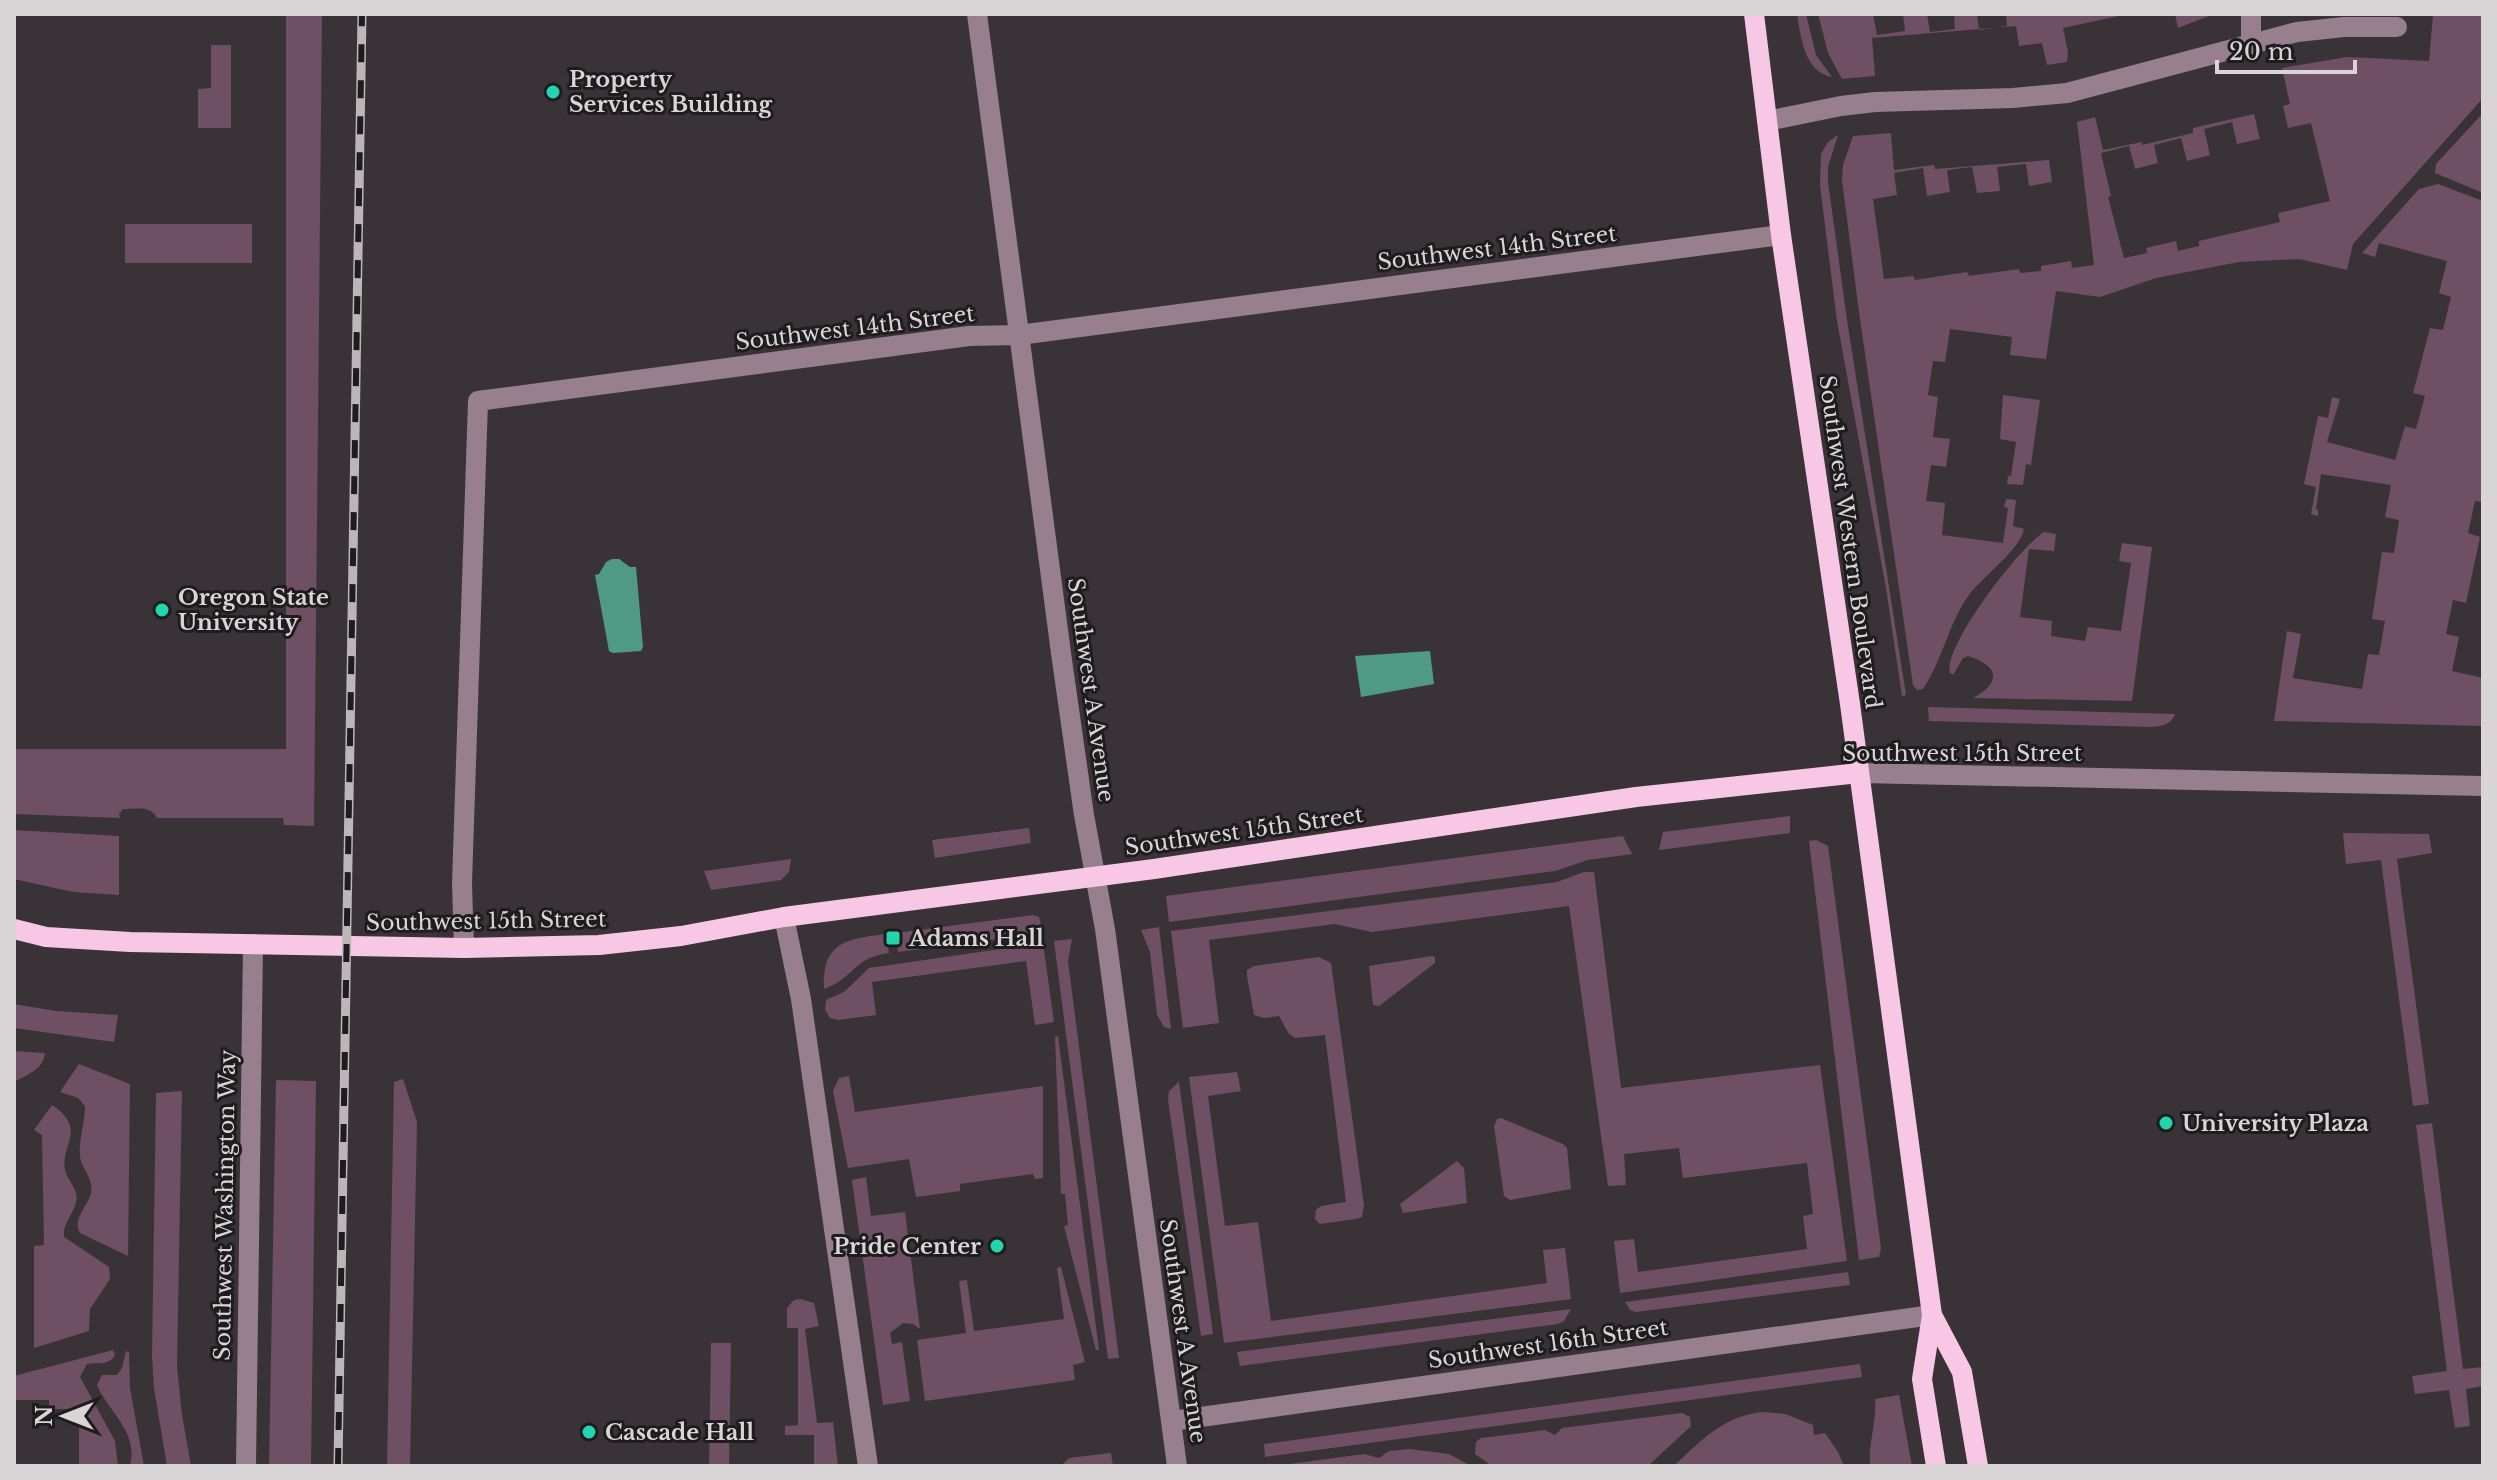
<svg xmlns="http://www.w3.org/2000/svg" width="2497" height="1480" font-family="'Libre Baskerville',serif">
  <rect width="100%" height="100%" fill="#393337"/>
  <g fill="#6f4f64">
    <path d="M 286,14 L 322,14 L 314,826 L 284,825 L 283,818 L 157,818 C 151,805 136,809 123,809 L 119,814 L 120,818 L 14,814 L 14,749 L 286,749 Z"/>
    <path d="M 1797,14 L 1806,14 L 1816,55 L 1832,77 C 1804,72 1801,37 1797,14 Z"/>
    <path d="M 1818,14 L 1873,14 L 1877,35 L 1905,31 L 1903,14 L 1927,14 L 1930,32 L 1955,29 L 1954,14 L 1977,14 L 1979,30 L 2007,26 L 2006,14 L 2128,14 L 2063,28 L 2068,52 L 2067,62 L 2047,65 L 2042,43 L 2019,46 L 2016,26 L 1872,38 L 1875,76 L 1842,79 L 1828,53 Z"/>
    <path d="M 2175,14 L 2214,14 L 2178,28 Z"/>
    <path d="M 2433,14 L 2483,14 L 2483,98 L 2353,244 L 2347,270 L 2299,259 L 2239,262 L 2156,278 L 2100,297 L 2056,291 L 2046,359 L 2010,355 L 2012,337 L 1950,329 L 1945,362 L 1933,361 L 1928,395 L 1938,397 L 1933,437 L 1950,439 L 1946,467 L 1931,465 L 1926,501 L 1945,503 L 1942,535 L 2003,543 L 2008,508 L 2004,507 L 2006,499 L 2016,500 L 2013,526 L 2024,529 C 2020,550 1983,576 1969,595 C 1950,620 1942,661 1923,689 L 1917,690 L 1913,685 L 1859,312 L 1842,180 L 1843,165 L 1853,136 L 1891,133 L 1894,170 L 1934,165 L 1935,169 L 2049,160 L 2052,182 L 2029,186 L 2026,164 L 1997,167 L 2000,191 L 1977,193 L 1972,167 L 1947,170 L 1950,192 L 1927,196 L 1923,168 L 1894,173 L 1897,195 L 1873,199 L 1884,279 L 1913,276 L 1915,280 L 1967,272 L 1969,276 L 2019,269 L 2020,273 L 2041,271 L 2041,266 L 2071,261 L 2072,268 L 2094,265 L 2077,122 L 2095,117 L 2103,150 L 2142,142 L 2142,145 L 2193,133 L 2193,128 L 2254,114 L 2260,139 L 2237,144 L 2232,122 L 2204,129 L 2210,155 L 2187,161 L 2181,138 L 2154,145 L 2158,163 L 2135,169 L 2129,146 L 2101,153 L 2111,196 L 2108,197 L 2124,258 L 2147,253 L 2146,248 L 2176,241 L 2178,251 L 2199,246 L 2199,241 L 2280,222 L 2278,213 L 2330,201 L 2311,123 L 2288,128 L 2283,106 L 2290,104 L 2282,68 L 2347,57 L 2429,61 Z"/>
    <path d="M 211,45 L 231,45 L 231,128 L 198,128 L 198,89 L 211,88 Z"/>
    <path d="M 2483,113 L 2483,193 L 2435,173 L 2436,164 Z"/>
    <path d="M 1838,135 L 1828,167 L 1828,182 L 1847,320 L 1906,695 L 1902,696 L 1886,588 L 1837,321 L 1820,185 L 1821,154 L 1828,142 Z"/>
    <path d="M 2438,184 L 2483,201 L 2483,502 L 2475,501 L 2468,533 L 2480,537 L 2466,603 L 2453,600 L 2446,634 L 2459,637 L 2452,671 L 2483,678 L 2483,726 L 2274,721 L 2287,631 L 2301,634 L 2293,678 L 2362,689 L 2368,654 L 2379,655 L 2385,621 L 2372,619 L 2382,552 L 2394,553 L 2399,520 L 2385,517 L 2391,485 L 2321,474 L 2316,509 L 2318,510 L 2318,516 L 2311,514 L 2316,487 L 2304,484 L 2318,416 L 2328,418 L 2332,397 L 2340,399 L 2327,442 L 2395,460 L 2405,426 L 2416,429 L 2425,396 L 2413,393 L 2430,328 L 2443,330 L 2451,297 L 2439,293 L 2447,261 L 2379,243 L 2375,257 L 2362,253 L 2419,189 Z"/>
    <rect x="125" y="224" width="127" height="39"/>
    <path d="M 2003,395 L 2040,400 L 2031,465 L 2026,464 L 2023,485 L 2007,484 L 2008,476 L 2011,476 L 2016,442 L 2000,439 Z"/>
    <path d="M 2044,532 L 2056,534 L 2054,551 L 2029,549 L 2020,617 L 2052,621 L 2051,636 L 2085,641 L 2088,627 L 2121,631 L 2131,563 L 2119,561 L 2122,543 L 2152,547 L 2132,701 L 1973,698 C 2003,682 1998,665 1968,656 L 1963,658 L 1953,675 L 1950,673 C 1943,646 2020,547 2044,532 Z"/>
    <path d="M 1928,707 L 2175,714 C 2172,724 2162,726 2152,727 L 1929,721 Z"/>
    <path d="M 1790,816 L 1790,833 L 1659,850 L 1663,832 Z"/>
    <path d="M 1029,828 L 1031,843 L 935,858 L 932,840 Z"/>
    <path d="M 14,830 L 119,836 L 119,895 L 73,892 L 14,879 Z"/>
    <path d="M 2343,833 L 2429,834 L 2432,853 L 2397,859 L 2429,1104 L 2413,1106 L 2381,860 L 2346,864 Z"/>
    <path d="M 1623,836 L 1632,854 L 1588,860 L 1555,871 L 1169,922 L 1166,896 Z"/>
    <path d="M 1816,840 L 1828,846 L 1881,1248 L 1879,1257 L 1859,1260 L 1809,841 Z"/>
    <path d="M 791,859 L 789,872 L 781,880 L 711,890 L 704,871 Z"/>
    <path d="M 1584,872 L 1594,872 L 1621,1088 L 1820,1065 L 1847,1261 L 1620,1293 L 1614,1241 L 1634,1239 L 1638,1272 L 1807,1249 L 1803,1216 L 1813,1214 L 1807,1163 L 1683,1178 L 1679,1148 L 1624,1154 L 1626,1185 L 1608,1186 L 1569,906 L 1372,932 L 1335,924 L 1209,940 L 1219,1023 L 1183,1028 L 1171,931 L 1557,882 Z"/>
    <path d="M 1033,915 L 1039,917 L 1043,933 L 898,952 L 896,933 Z"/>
    <path d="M 1159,927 L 1171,1029 L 1164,1027 L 1157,1015 L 1150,952 L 1141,930 Z"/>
    <path d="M 886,934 L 889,953 C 852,958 855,978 824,989 C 822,942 846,939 886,934 Z"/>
    <path d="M 1072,939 L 1068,961 L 1119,1358 L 1108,1359 L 1054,941 Z"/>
    <path d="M 1043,943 L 1054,1022 L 1035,1025 L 1026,961 L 872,982 L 876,1015 L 838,1020 L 830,1018 L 825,1010 L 826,1000 L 844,992 L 869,968 Z"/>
    <path d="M 1432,956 L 1435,957 L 1435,963 L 1379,1006 L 1373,1005 L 1369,966 Z"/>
    <path d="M 1319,957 L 1331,963 L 1364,1205 L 1362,1217 L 1356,1219 L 1320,1224 L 1315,1219 L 1316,1210 L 1321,1206 L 1346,1202 L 1325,1035 L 1295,1038 L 1289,1034 L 1279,1016 L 1264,1018 L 1254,1015 L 1247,976 L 1247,970 L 1254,966 Z"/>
    <path d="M 14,1004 L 56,1011 L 118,1015 L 114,1042 L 14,1028 Z"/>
    <path d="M 1058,1036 L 1099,1350 L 1096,1350 L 1064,1226 L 1068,1225 L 1065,1194 L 1061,1194 L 1055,1037 Z"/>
    <path d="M 14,1051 L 45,1053 C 43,1070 28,1074 14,1082 Z"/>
    <path d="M 79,1064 L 130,1084 L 128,1256 L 80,1233 C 72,1218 88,1207 91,1193 C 94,1179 82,1169 80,1157 C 78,1141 85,1123 85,1106 L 78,1098 L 60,1092 Z"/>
    <path d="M 1237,1072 L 1241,1091 L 1208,1096 L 1225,1226 L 1258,1222 L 1271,1321 L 1547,1283 L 1543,1250 L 1565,1248 L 1571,1299 L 1224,1343 L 1189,1077 Z"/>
    <path d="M 849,1076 L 855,1112 L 1043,1086 L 1043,1178 L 1035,1179 L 1033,1174 L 960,1184 L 960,1191 L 916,1197 L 909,1159 L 848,1168 L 833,1091 L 839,1078 Z"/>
    <path d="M 403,1079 L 417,1122 L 410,1466 L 387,1466 L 394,1082 Z"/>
    <path d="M 276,1080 L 316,1081 L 311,1466 L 269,1466 Z"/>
    <path d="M 1179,1082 L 1213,1334 L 1201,1336 L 1168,1099 L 1169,1091 Z"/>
    <path d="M 182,1091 L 177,1367 L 182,1415 L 191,1466 L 167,1466 L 154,1388 L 152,1356 L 156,1093 Z"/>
    <path d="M 52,1105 C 90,1130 57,1147 66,1173 C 70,1184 79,1190 76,1202 C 73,1215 62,1224 64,1237 L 109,1267 L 110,1279 L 90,1309 L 89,1331 L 34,1348 L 34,1246 L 44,1245 L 42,1135 L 34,1130 Z"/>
    <path d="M 1501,1118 L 1563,1144 L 1567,1148 L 1571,1189 L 1510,1200 L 1504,1196 L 1494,1126 L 1497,1119 Z"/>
    <path d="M 2432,1123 L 2463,1369 L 2483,1367 L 2483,1386 L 2466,1389 L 2470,1426 L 2455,1428 L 2449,1390 L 2415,1394 L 2412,1376 L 2447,1371 L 2416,1125 Z"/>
    <path d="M 1457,1161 L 1464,1168 L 1467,1203 L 1403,1213 L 1400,1204 Z"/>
    <path d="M 866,1177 L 871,1216 L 905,1212 L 920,1329 L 913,1324 L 903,1323 L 890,1333 L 892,1344 L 902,1342 L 910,1401 L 883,1405 L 852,1180 Z"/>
    <path d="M 1061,1267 L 1085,1362 L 1073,1365 L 1075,1380 L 925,1401 L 917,1340 L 966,1333 L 959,1281 L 967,1280 L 974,1331 L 1064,1319 L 1057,1268 Z"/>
    <path d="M 1848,1272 L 1850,1285 L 1636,1312 L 1630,1310 L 1625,1302 Z"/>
    <path d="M 800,1299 L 814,1303 L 819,1326 L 805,1329 L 817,1423 L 833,1422 L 838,1466 L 814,1466 L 814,1435 L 785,1435 L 785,1426 L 798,1425 L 798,1328 L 787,1328 L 787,1308 L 794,1300 Z"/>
    <path d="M 1571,1309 L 1564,1321 L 1558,1324 L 1240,1366 L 1237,1352 Z"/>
    <path d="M 711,1343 L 731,1343 L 729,1466 L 709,1466 Z"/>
    <path d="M 113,1350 L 115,1355 C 109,1366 98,1362 87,1364 L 80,1377 L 115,1441 L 118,1466 L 79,1466 L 79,1409 L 49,1409 L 49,1400 L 14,1400 L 14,1376 Z"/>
    <path d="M 126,1351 L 129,1352 L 130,1388 L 144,1466 L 130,1466 C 139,1432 109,1413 97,1385 L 102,1375 L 117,1375 L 122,1368 Z"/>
    <path d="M 1860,1364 L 1862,1377 L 1265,1457 L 1264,1444 Z"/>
    <path d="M 1899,1395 L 1912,1466 L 1870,1466 C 1868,1443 1877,1422 1875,1399 Z"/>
    <path d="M 1763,1412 L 1785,1414 L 1813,1425 L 1814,1435 L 1825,1433 L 1838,1452 L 1844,1466 L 1674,1466 C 1700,1441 1725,1415 1763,1412 Z"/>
    <path d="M 1682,1413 L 1690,1417 L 1691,1426 L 1648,1466 L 1492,1466 L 1475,1454 L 1476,1442 L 1481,1438 L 1545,1430 L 1555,1435 L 1562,1428 Z"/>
    <path d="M 1410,1449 L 1449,1454 L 1471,1466 L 1275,1466 L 1364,1454 L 1379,1458 L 1389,1451 Z"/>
    <path d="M 1111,1453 L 1113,1466 L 1061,1466 L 1069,1458 Z"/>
  </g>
  <g fill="#509984">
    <path d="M 612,559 L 619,559 L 630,567 L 636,567 L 643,647 L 641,651 L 613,653 L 609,651 L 595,575 L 599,574 L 606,562 Z"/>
    <path d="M 1430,651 L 1434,684 L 1361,697 L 1355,656 Z"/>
  </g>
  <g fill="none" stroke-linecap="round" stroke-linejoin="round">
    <g stroke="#977f8d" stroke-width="20">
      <path d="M 977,14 L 1061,653 L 1084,815 L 1105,929 L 1177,1466"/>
      <path d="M 2251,14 L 2251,43"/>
      <path d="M 1767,121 L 1841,106 L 1875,102 L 2013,98 L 2067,93 L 2297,32 L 2344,27 L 2397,27"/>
      <path d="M 1859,773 L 2483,786"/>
      <path d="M 784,917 L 801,999 L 868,1466"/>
      <path d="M 464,948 L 462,883 L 478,401 L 969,336 L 1019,335 L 1781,235"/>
      <path d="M 1172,1421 L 1932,1315"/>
      <path d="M 246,1466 L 253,944"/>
    </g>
    <g stroke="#f8c7e6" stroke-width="20">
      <path d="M 1754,14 L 1781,235 L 1850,704 L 1932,1315 L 1922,1379 L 1936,1466"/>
      <path d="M 14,929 L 46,937 L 130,942 L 464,948 L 599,945 L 681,936 L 784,917 L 1154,869 L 1636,797 L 1859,773"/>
      <path d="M 1932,1315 L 1962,1372 L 1978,1466"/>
    </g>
    <defs>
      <path id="rail" d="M 338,1466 L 362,14"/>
    </defs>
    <use href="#rail" stroke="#bbb7b9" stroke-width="9"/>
    <use href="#rail" stroke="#1f1c1e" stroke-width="6" stroke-dasharray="18" stroke-linecap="butt"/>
  </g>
  <g fill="#23d5af" stroke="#1f1c1e" stroke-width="3">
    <circle cx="553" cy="92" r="8"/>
    <circle cx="162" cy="610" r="8"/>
    <rect x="885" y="930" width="16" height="16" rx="4"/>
    <circle cx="2166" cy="1123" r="8"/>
    <circle cx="997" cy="1246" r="8"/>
    <circle cx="589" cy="1432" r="8"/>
  </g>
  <g text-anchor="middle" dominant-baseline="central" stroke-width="6" stroke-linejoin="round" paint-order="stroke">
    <g font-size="22" font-weight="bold" fill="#d9d5d7" stroke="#1f1c1e" text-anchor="start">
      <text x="569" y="79">Property<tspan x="569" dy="25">Services Building</tspan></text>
      <text x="178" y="597">Oregon State<tspan x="178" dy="25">University</tspan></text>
      <text x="909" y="938">Adams Hall</text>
      <text x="2182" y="1123">University Plaza</text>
      <text x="981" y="1246" text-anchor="end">Pride Center</text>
      <text x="605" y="1432">Cascade Hall</text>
    </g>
    <g font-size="22" fill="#d9d5d7" stroke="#1f1c1e">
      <text transform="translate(1497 248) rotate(-7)">Southwest 14th Street</text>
      <text transform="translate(855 328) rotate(-7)">Southwest 14th Street</text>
      <text transform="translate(1850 542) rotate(82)">Southwest Western Boulevard</text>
      <text transform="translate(1091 690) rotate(82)">Southwest A Avenue</text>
      <text x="1962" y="753">Southwest 15th Street</text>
      <text transform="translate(1244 831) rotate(-8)">Southwest 15th Street</text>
      <text transform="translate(486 921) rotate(-1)">Southwest 15th Street</text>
      <text transform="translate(225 1205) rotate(-89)">Southwest Washington Way</text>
      <text transform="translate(1183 1331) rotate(82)">Southwest A Avenue</text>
      <text transform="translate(1548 1344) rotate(-8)">Southwest 16th Street</text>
    </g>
  </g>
  <rect width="2497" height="1480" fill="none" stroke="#d9d5d7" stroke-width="32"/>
  <g transform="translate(64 1416) rotate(270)" stroke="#1f1c1e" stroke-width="6" paint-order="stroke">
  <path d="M0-6L14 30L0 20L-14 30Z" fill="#d9d5d7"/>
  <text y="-12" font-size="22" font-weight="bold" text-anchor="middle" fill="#d9d5d7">N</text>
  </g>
  <path d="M2217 60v12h138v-12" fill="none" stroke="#d9d5d7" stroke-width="4"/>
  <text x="2229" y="60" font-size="24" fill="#d9d5d7" stroke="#1f1c1e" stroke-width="6" paint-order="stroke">20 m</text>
</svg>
